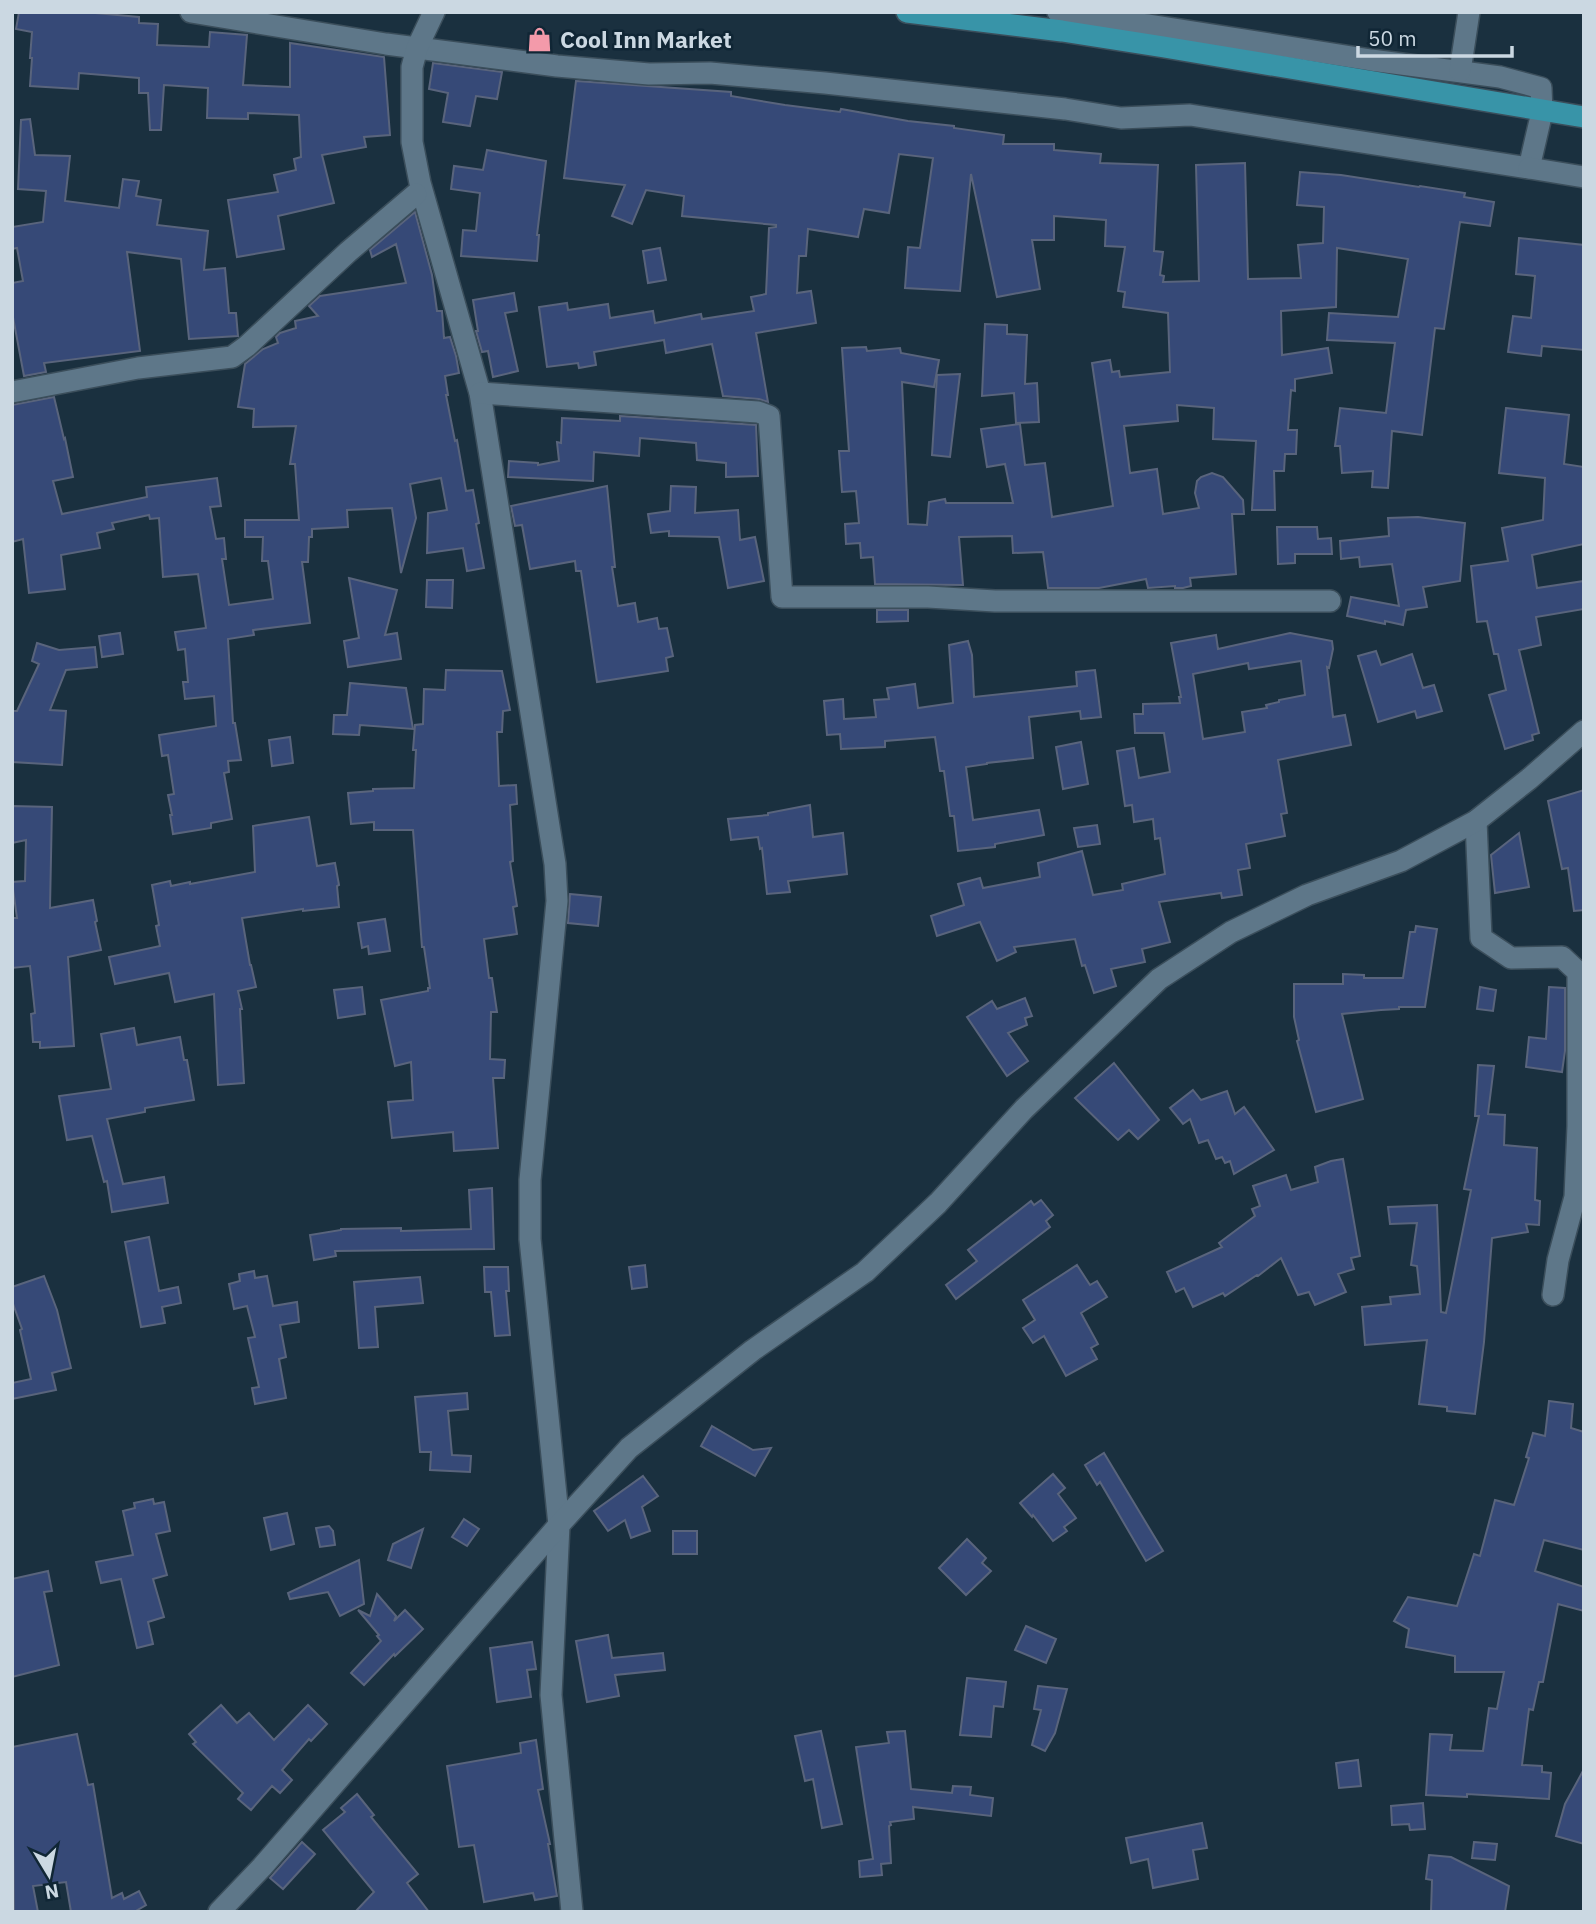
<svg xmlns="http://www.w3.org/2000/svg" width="1596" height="1924" font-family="'IBM Plex Sans',sans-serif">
  <rect width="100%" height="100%" fill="#1a303f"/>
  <g fill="#364977" stroke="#59647c" stroke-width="2" fill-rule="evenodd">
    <path d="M 19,12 L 84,12 L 139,17 L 139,23 L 158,24 L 157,45 L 209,47 L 210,32 L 247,35 L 243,85 L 290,87 L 290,43 L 384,57 L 390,135 L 364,137 L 366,147 L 322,155 L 334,203 L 278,216 L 284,249 L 237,257 L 228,200 L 278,192 L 274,175 L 296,170 L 294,159 L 301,157 L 299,115 L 248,113 L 248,119 L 207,118 L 208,88 L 164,85 L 161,130 L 150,130 L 148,93 L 139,93 L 139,78 L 79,73 L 78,89 L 30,86 L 32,58 L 30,58 L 32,32 L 16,29 Z"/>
    <path d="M 433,63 L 502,72 L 497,99 L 476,96 L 470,126 L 443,122 L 448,93 L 429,89 Z"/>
    <path d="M 576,81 L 731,92 L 731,96 L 785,105 L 840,112 L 841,109 L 908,121 L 954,126 L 954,128 L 1004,135 L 1003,144 L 1054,144 L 1054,150 L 1101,154 L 1100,163 L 1158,165 L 1154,251 L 1163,252 L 1160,275 L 1164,276 L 1163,282 L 1199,281 L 1196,165 L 1245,163 L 1248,279 L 1301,278 L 1298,245 L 1323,243 L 1324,207 L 1297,205 L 1300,172 L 1341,175 L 1419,187 L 1420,186 L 1465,193 L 1464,197 L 1494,202 L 1490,226 L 1460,222 L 1444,329 L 1435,328 L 1422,435 L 1392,431 L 1388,488 L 1372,487 L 1373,471 L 1342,473 L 1340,446 L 1335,446 L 1340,408 L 1386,413 L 1395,343 L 1327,340 L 1329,313 L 1398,317 L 1408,259 L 1337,248 L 1336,307 L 1281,311 L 1282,355 L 1328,348 L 1332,373 L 1295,379 L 1295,391 L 1291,390 L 1288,430 L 1297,430 L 1296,454 L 1285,454 L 1284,471 L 1274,471 L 1275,510 L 1252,510 L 1256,441 L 1213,439 L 1214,408 L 1177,405 L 1178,421 L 1124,426 L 1130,473 L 1157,469 L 1163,514 L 1199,508 L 1195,493 L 1197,481 L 1201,477 L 1212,473 L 1223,477 L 1243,500 L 1244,514 L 1232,514 L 1236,574 L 1190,578 L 1191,586 L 1183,588 L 1175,588 L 1175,586 L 1148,588 L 1146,579 L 1099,588 L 1048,588 L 1043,552 L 1013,553 L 1012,536 L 959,537 L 963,585 L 875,584 L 873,557 L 861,558 L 860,543 L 846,544 L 845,524 L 859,523 L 856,491 L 842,492 L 839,451 L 849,451 L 842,348 L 866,347 L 867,351 L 900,348 L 901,353 L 939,360 L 934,387 L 902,382 L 908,524 L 927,525 L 929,502 L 945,499 L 946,503 L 1013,503 L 1005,464 L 987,467 L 981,429 L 1020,424 L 1025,465 L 1045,463 L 1052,517 L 1113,506 L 1092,363 L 1110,360 L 1112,372 L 1119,371 L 1120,377 L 1170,372 L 1168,313 L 1123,307 L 1125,292 L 1118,291 L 1125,247 L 1105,246 L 1106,220 L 1054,216 L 1054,240 L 1032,240 L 1040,289 L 997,297 L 971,174 L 960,291 L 905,288 L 908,247 L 920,248 L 933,158 L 899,154 L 889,213 L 864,209 L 858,237 L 808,229 L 806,256 L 799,256 L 797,293 L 811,291 L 816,323 L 756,333 L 768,402 L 759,399 L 723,396 L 712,344 L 666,353 L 664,340 L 594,352 L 596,365 L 579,368 L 578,363 L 547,367 L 539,307 L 567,303 L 568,310 L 608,304 L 610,318 L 653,311 L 655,323 L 701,314 L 702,319 L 754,311 L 751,297 L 766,294 L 769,228 L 776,227 L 776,225 L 682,216 L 684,196 L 646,190 L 632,224 L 612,216 L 625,185 L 564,178 Z"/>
    <path d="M 30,119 L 35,155 L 70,156 L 65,201 L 119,208 L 123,179 L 139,181 L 136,196 L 161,200 L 157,225 L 208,231 L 204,270 L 225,268 L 229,313 L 236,313 L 238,336 L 189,339 L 181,259 L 127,252 L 140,351 L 44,363 L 46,372 L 24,376 L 12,312 L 12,283 L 23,281 L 17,248 L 12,249 L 12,227 L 43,222 L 46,191 L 18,189 L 21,120 Z"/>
    <path d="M 487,150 L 546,161 L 537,235 L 539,235 L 537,261 L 461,256 L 463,230 L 476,231 L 480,193 L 451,189 L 454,166 L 483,170 Z"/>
    <path d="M 415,212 L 432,275 L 437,311 L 442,311 L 444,338 L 450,337 L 456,356 L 459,373 L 445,376 L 448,395 L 446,395 L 455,441 L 457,440 L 466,491 L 473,490 L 479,523 L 476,524 L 484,568 L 467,571 L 463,548 L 427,553 L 428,513 L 447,510 L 441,478 L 410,484 L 416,518 L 401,573 L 392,508 L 347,510 L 348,527 L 312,529 L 312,537 L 309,537 L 308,562 L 302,562 L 310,623 L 253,630 L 254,635 L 228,639 L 233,723 L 235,723 L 241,760 L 228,761 L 229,772 L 224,773 L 232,819 L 211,823 L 211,828 L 173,834 L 170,815 L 172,815 L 168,795 L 174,794 L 168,755 L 162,756 L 159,735 L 216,726 L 214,696 L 185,699 L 183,682 L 188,682 L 185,649 L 178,650 L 175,632 L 206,628 L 198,574 L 163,577 L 159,518 L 150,519 L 149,515 L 112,523 L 114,529 L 97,533 L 100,548 L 61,555 L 65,589 L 29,593 L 23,539 L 12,542 L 12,405 L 54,397 L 64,439 L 65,438 L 73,477 L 53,481 L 62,514 L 147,497 L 146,487 L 217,478 L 221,506 L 210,507 L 216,539 L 224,538 L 226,559 L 222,559 L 229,605 L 273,599 L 268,561 L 262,561 L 263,537 L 245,537 L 245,520 L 299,520 L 295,464 L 290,464 L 296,426 L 253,427 L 254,409 L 238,407 L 245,364 L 263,349 L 278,343 L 276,337 L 280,333 L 296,328 L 295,321 L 318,316 L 309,306 L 320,296 L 406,283 L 396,244 L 372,257 L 370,250 Z"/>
    <path d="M 1519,238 L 1584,245 L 1584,350 L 1542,346 L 1541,356 L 1508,352 L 1513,316 L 1531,318 L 1535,276 L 1516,274 Z"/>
    <path d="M 660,248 L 666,280 L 648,283 L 643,251 Z"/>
    <path d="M 514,293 L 517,311 L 505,313 L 518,371 L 493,377 L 488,351 L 482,352 L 476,331 L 478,331 L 473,300 Z"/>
    <path d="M 985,324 L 1007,325 L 1007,334 L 1027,335 L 1025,384 L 1037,383 L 1039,422 L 1016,423 L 1014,393 L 982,396 Z"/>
    <path d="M 960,374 L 950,457 L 932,455 L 937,375 Z"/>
    <path d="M 1506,408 L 1569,415 L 1564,464 L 1584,467 L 1584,544 L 1532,555 L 1537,588 L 1584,581 L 1584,609 L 1536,617 L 1541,645 L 1519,650 L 1539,733 L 1532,735 L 1533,740 L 1505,749 L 1489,695 L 1506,690 L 1498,654 L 1494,654 L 1487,621 L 1477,622 L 1471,566 L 1508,561 L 1502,528 L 1543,520 L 1545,478 L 1499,473 Z"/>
    <path d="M 620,416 L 756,425 L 758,476 L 726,477 L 726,463 L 697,460 L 696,443 L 640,438 L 639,456 L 594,452 L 593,481 L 508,477 L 509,461 L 538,463 L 538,465 L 559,461 L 557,442 L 561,443 L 562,418 L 620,421 Z"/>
    <path d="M 607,486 L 615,567 L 612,567 L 618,606 L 635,603 L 638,622 L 657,618 L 659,629 L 667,628 L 673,656 L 666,658 L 668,671 L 597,682 L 581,571 L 576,571 L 575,561 L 530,569 L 522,525 L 515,526 L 511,506 Z"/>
    <path d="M 671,486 L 696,487 L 695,513 L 738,510 L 740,540 L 755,537 L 764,581 L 728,588 L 719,537 L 669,536 L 669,531 L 651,533 L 648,514 L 670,511 Z"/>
    <path d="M 1418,517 L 1465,523 L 1460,581 L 1423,587 L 1427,607 L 1406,610 L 1403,625 L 1385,621 L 1385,624 L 1347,616 L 1351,597 L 1399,606 L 1392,564 L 1360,567 L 1359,557 L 1341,559 L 1340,541 L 1389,536 L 1388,518 Z"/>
    <path d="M 1277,527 L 1317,527 L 1318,539 L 1331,538 L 1332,554 L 1295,554 L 1295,563 L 1278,564 Z"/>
    <path d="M 349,578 L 397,590 L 385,635 L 397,633 L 401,659 L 348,667 L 344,641 L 359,638 Z"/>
    <path d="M 427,580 L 453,580 L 452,608 L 426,607 Z"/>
    <path d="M 877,610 L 908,610 L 908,621 L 877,622 Z"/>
    <path d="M 120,633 L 123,654 L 102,657 L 99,636 Z"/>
    <path d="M 1290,633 L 1332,641 L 1333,649 L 1329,668 L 1327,667 L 1333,717 L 1345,715 L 1351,745 L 1278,760 L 1287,813 L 1281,814 L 1285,836 L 1246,844 L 1250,868 L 1238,870 L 1242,895 L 1222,898 L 1221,893 L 1159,902 L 1170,942 L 1142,949 L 1145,962 L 1111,969 L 1116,986 L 1094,993 L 1085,965 L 1082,966 L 1075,939 L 1014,947 L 1016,952 L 997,961 L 980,922 L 937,936 L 931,916 L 964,905 L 958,884 L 980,878 L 983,888 L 1040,877 L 1038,863 L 1082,851 L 1093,895 L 1123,890 L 1122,884 L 1165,874 L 1160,838 L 1155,839 L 1153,819 L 1134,822 L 1132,805 L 1125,806 L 1117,751 L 1134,748 L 1139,778 L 1170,772 L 1164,733 L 1135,733 L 1134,714 L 1143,714 L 1143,704 L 1180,703 L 1179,697 L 1181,697 L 1171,643 L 1216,635 L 1218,649 ZM 1301,661 L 1305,695 L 1279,700 L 1279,702 L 1266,705 L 1267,708 L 1242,712 L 1245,732 L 1203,739 L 1193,674 L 1248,663 L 1249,669 Z"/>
    <path d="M 968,641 L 972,655 L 974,697 L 1077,686 L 1076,672 L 1095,670 L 1101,717 L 1081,719 L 1080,711 L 1029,717 L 1033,758 L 987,763 L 987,764 L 966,767 L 973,820 L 1039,810 L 1044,835 L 995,844 L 995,847 L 958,851 L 954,816 L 950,816 L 944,771 L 940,771 L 935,737 L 885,741 L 885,747 L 841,749 L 840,734 L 827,735 L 824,701 L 843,699 L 844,719 L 876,717 L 874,700 L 889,699 L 887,688 L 915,684 L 918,708 L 953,703 L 949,645 Z"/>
    <path d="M 37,643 L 59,650 L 95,647 L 97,667 L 66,670 L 50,710 L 66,711 L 62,765 L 12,762 L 12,711 L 17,711 L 39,664 L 32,661 Z"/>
    <path d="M 1376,651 L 1381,665 L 1412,654 L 1423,688 L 1434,685 L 1442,711 L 1417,718 L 1415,711 L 1378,722 L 1358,656 Z"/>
    <path d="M 446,670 L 502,671 L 510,710 L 503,711 L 502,732 L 497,732 L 499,786 L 516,785 L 517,804 L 510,805 L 513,861 L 510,862 L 517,906 L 513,907 L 517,934 L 484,939 L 489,978 L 492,978 L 497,1012 L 491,1012 L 490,1059 L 505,1060 L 504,1078 L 493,1078 L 498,1148 L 454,1151 L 453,1132 L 392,1138 L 388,1102 L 413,1100 L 411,1062 L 395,1066 L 381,1000 L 428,991 L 428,988 L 430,988 L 424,947 L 422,947 L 413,830 L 374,830 L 374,822 L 351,824 L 348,793 L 373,791 L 373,789 L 414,788 L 416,750 L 413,750 L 415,725 L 423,724 L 424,689 L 445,690 Z"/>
    <path d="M 350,683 L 406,688 L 413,729 L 360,725 L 359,735 L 333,734 L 334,715 L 347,715 Z"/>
    <path d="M 290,737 L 293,763 L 272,766 L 269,740 Z"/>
    <path d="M 1081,742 L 1088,784 L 1063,789 L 1056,747 Z"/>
    <path d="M 1584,790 L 1584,910 L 1574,911 L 1568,868 L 1562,869 L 1548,801 Z"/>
    <path d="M 810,805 L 813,837 L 843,833 L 847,874 L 788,881 L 790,892 L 767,894 L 762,848 L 760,849 L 758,837 L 731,840 L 728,819 L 768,815 L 768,813 Z"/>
    <path d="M 12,806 L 52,807 L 50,908 L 93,900 L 97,921 L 95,922 L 101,950 L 68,957 L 74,1046 L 40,1048 L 40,1042 L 33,1042 L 31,1014 L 35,1013 L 30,966 L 12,968 L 12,918 L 17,918 L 12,882 L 25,881 L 26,840 L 12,843 Z"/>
    <path d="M 309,817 L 317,866 L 335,863 L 339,885 L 337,886 L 339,907 L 303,911 L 303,909 L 242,918 L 250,965 L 251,965 L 256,987 L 238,991 L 242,1009 L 240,1009 L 244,1083 L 218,1085 L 214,994 L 175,1002 L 169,973 L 115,984 L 109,957 L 160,946 L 156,926 L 159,925 L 152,885 L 170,881 L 171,886 L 190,882 L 190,884 L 255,872 L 253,826 Z"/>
    <path d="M 1097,825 L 1100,844 L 1078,847 L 1074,828 Z"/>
    <path d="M 1519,833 L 1529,887 L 1495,893 L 1491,855 Z"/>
    <path d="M 570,894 L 601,897 L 598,926 L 568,923 Z"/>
    <path d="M 385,919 L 390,951 L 369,954 L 368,946 L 362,948 L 358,923 Z"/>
    <path d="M 1416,926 L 1437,929 L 1425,1007 L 1399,1007 L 1399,1009 L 1381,1010 L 1342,1014 L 1363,1099 L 1316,1112 L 1297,1041 L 1299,1040 L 1294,1017 L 1294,984 L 1343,984 L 1343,974 L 1364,975 L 1364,978 L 1403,978 L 1410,932 L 1415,932 Z"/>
    <path d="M 362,987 L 365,1014 L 338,1018 L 334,990 Z"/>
    <path d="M 1480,987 L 1496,990 L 1493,1011 L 1477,1009 Z"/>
    <path d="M 1549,987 L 1565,988 L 1565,1051 L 1562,1072 L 1526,1067 L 1529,1037 L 1546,1039 Z"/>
    <path d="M 1025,998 L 1032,1016 L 1025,1018 L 1027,1025 L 1008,1033 L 1028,1061 L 1007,1076 L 967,1017 L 992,1001 L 997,1009 Z"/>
    <path d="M 134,1028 L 137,1045 L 180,1037 L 184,1060 L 187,1060 L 194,1100 L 145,1108 L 145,1112 L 107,1119 L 123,1184 L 164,1177 L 168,1203 L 112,1212 L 107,1181 L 104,1182 L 92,1136 L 67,1140 L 59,1096 L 111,1089 L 101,1034 Z"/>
    <path d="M 1114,1063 L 1159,1120 L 1138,1139 L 1129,1130 L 1118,1140 L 1075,1098 Z"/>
    <path d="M 1478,1065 L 1494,1066 L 1488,1114 L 1505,1115 L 1504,1145 L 1537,1148 L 1535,1200 L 1540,1201 L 1539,1225 L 1526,1224 L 1528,1232 L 1492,1238 L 1484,1342 L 1475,1414 L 1447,1411 L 1447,1407 L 1419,1404 L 1427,1340 L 1365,1345 L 1362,1307 L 1391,1304 L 1390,1297 L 1420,1294 L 1417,1266 L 1411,1265 L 1417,1223 L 1390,1224 L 1388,1207 L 1437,1205 L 1441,1312 L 1446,1313 L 1471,1190 L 1464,1189 L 1479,1116 L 1475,1116 Z"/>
    <path d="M 1193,1090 L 1201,1100 L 1227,1091 L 1235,1114 L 1244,1107 L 1274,1150 L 1234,1174 L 1230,1161 L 1225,1163 L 1222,1157 L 1216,1159 L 1208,1140 L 1199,1143 L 1190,1119 L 1183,1124 L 1170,1108 Z"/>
    <path d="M 1343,1159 L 1360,1256 L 1351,1258 L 1354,1269 L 1338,1274 L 1346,1292 L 1315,1305 L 1309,1292 L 1298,1295 L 1281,1258 L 1258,1276 L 1257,1275 L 1225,1296 L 1223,1293 L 1193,1307 L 1184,1288 L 1176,1292 L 1167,1272 L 1222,1247 L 1219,1243 L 1255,1216 L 1252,1209 L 1260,1206 L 1253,1186 L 1286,1175 L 1291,1190 L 1318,1182 L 1315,1167 L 1331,1161 Z"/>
    <path d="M 492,1188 L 494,1249 L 335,1251 L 336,1256 L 314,1260 L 310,1235 L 341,1230 L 341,1229 L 401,1228 L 401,1231 L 471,1229 L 469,1190 Z"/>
    <path d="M 1041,1200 L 1053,1215 L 1046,1221 L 1050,1227 L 956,1299 L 946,1285 L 977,1261 L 968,1250 L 1031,1201 L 1034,1205 Z"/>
    <path d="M 149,1237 L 159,1291 L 178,1287 L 181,1303 L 162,1307 L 165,1323 L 141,1327 L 125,1242 Z"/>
    <path d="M 645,1265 L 647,1287 L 632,1289 L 629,1267 Z"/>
    <path d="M 1077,1265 L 1090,1285 L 1097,1281 L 1107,1297 L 1081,1313 L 1098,1344 L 1091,1348 L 1097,1359 L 1066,1376 L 1044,1336 L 1033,1343 L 1023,1328 L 1035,1320 L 1023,1300 Z"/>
    <path d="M 484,1267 L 508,1267 L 509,1291 L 506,1291 L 510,1335 L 495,1336 L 491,1292 L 485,1292 Z"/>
    <path d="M 254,1271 L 255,1278 L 267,1276 L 273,1306 L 297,1302 L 299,1322 L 280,1325 L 286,1357 L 279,1359 L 286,1398 L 255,1404 L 252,1388 L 259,1387 L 248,1338 L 255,1337 L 247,1306 L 234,1309 L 229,1284 L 240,1281 L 239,1274 Z"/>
    <path d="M 44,1276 L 57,1310 L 71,1368 L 52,1373 L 56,1390 L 12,1399 L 12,1383 L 31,1379 L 20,1330 L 22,1329 L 12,1301 L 12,1287 Z"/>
    <path d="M 420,1277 L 423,1303 L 375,1307 L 378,1347 L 359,1348 L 354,1282 Z"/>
    <path d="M 467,1393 L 468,1409 L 448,1411 L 452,1455 L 471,1456 L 470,1472 L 430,1470 L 431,1452 L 420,1452 L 415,1397 Z"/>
    <path d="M 1549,1401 L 1573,1404 L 1571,1428 L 1584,1432 L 1584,1550 L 1544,1540 L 1535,1571 L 1584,1587 L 1584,1611 L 1558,1604 L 1543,1682 L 1539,1682 L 1533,1710 L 1529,1709 L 1522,1765 L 1542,1766 L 1542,1772 L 1551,1773 L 1549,1799 L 1467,1794 L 1467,1797 L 1426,1795 L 1430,1734 L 1452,1735 L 1450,1750 L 1483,1751 L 1489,1708 L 1497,1709 L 1504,1672 L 1455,1672 L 1455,1656 L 1406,1647 L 1409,1629 L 1394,1621 L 1408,1597 L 1457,1606 L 1474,1554 L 1480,1556 L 1495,1500 L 1514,1505 L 1529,1458 L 1526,1457 L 1533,1433 L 1545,1436 Z"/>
    <path d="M 712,1426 L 753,1450 L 771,1448 L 755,1476 L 701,1446 Z"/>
    <path d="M 1104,1453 L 1163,1551 L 1146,1561 L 1100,1482 L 1097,1485 L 1085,1465 Z"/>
    <path d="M 1053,1474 L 1065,1488 L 1058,1494 L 1076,1518 L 1064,1527 L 1067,1531 L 1053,1541 L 1033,1515 L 1032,1517 L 1020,1503 Z"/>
    <path d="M 643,1476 L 658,1496 L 642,1507 L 650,1531 L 631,1538 L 625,1520 L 608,1531 L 594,1511 Z"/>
    <path d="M 153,1499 L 154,1504 L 164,1502 L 170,1531 L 156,1534 L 167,1575 L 153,1579 L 164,1617 L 148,1622 L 153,1644 L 137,1648 L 121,1579 L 101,1583 L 96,1562 L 133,1555 L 123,1511 L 135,1508 L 134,1503 Z"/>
    <path d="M 287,1513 L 294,1544 L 271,1550 L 264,1518 Z"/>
    <path d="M 464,1519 L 479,1529 L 467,1546 L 452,1537 Z"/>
    <path d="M 329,1526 L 333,1531 L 335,1545 L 320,1547 L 316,1528 Z"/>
    <path d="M 423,1529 L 411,1568 L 388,1560 L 393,1544 Z"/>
    <rect x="673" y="1531" width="24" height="23"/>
    <path d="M 967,1539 L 986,1558 L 982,1563 L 991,1571 L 966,1595 L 939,1568 Z"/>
    <path d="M 359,1560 L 364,1604 L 340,1616 L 328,1592 L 290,1599 L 288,1593 Z"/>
    <path d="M 48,1571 L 52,1591 L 44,1592 L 59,1665 L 12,1677 L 12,1579 Z"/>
    <path d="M 377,1594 L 396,1616 L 394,1621 L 405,1610 L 423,1629 L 395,1656 L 394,1654 L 364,1685 L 351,1673 L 381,1641 L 377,1636 L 379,1635 L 358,1610 L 370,1616 Z"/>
    <path d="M 1026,1626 L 1056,1639 L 1046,1663 L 1015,1650 Z"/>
    <path d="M 608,1635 L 612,1658 L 663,1653 L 665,1670 L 615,1675 L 619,1696 L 587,1702 L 576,1641 Z"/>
    <path d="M 532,1642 L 536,1669 L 527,1670 L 531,1697 L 497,1702 L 490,1648 Z"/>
    <path d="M 967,1678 L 1006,1682 L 1003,1707 L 994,1706 L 991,1737 L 960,1735 Z"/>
    <path d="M 1038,1686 L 1067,1689 L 1055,1733 L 1045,1751 L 1032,1745 L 1041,1710 L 1034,1709 Z"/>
    <path d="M 221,1705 L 237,1723 L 249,1713 L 274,1740 L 308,1705 L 327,1724 L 311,1741 L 309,1739 L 282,1770 L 292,1780 L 280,1793 L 272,1786 L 251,1810 L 238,1799 L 243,1793 L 193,1744 L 196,1742 L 189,1734 Z"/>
    <path d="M 821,1731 L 842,1824 L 822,1828 L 813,1779 L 805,1781 L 795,1736 Z"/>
    <path d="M 905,1731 L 911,1789 L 952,1793 L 953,1786 L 971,1787 L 970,1795 L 993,1798 L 991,1816 L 913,1807 L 914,1819 L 890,1822 L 891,1825 L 889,1826 L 891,1863 L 881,1864 L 882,1875 L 860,1877 L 859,1861 L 873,1859 L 856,1747 L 889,1743 L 887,1732 Z"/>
    <path d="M 77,1734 L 88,1785 L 93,1784 L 112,1898 L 122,1893 L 124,1899 L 139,1891 L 146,1905 L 134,1912 L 71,1912 L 66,1882 L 33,1886 L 38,1912 L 14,1912 L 12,1747 Z"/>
    <path d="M 536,1740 L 543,1789 L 538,1790 L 550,1844 L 548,1844 L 557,1896 L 535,1900 L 533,1893 L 484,1902 L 474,1845 L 459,1847 L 447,1766 L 521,1753 L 520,1743 Z"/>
    <path d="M 1358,1760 L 1361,1786 L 1339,1788 L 1336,1763 Z"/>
    <path d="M 1584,1769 L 1584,1844 L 1556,1836 L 1565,1804 Z"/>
    <path d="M 357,1794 L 374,1815 L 371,1817 L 418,1874 L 407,1883 L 429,1912 L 355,1912 L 374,1892 L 323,1830 L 345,1812 L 341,1808 Z"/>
    <path d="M 1423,1803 L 1425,1829 L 1410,1830 L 1409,1824 L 1392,1825 L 1391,1806 Z"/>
    <path d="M 1202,1823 L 1207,1848 L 1193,1850 L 1198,1879 L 1153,1888 L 1148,1859 L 1131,1863 L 1126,1838 Z"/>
    <path d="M 302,1842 L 315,1854 L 283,1889 L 270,1878 Z"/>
    <path d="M 1474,1842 L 1497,1844 L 1495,1860 L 1472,1858 Z"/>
    <path d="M 1429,1855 L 1451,1857 L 1509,1886 L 1505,1912 L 1431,1912 L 1432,1880 L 1426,1879 Z"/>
  </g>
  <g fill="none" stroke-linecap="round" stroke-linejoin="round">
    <defs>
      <g id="street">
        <path d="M 191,12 L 386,44 L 557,66 L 649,74 L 710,73 L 825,83 L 1065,109 L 1121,118 L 1190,115 L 1529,168 L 1542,112 L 1541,88 L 1500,77 L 1371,60 L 1149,25 L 1106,21 L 1058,12"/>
        <path d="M 434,12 L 417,48 L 412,67 L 412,142 L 420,183 L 480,393 L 555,864 L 557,901 L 530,1180 L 530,1239 L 559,1525 L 551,1695 L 572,1912"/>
        <path d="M 1460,71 L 1469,12"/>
        <path d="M 1529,168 L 1584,177"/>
        <path d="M 12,392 L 138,368 L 232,357 L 247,346 L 348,252 L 416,194"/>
        <path d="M 480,393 L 758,412 L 769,416 L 782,597 L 928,597 L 995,601 L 1330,601"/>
        <path d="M 1476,821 L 1481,938 L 1511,958 L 1562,957 L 1578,972 L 1578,1126 L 1575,1197 L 1558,1260 L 1553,1295"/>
      </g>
      <path id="secondary" d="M 219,1912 L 262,1867 L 559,1525 L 629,1448 L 753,1350 L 865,1272 L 938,1203 L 1024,1109 L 1159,979 L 1231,932 L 1307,895 L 1401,861 L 1476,821 L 1529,779 L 1584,731"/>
      <path id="highway" d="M 907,12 L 1062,31 L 1164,47 L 1584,117"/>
    </defs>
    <use href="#street" stroke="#3b4e5b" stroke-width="24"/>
    <use href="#secondary" stroke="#3b4e5b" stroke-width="24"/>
    <use href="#highway" stroke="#3b4e5b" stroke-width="24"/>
    <use href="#street" stroke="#5e7789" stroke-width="21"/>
    <use href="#secondary" stroke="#5e7789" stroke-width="21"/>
    <use href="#highway" stroke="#3894a8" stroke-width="21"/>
  </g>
  <defs>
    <symbol id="shop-bare" viewBox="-9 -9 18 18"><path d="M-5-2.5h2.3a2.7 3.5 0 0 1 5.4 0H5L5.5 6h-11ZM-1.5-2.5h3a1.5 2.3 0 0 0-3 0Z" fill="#f39aaa" stroke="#102635" stroke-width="2.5" paint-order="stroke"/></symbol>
  </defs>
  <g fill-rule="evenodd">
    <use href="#shop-bare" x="522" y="22" width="35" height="35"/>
  </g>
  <g text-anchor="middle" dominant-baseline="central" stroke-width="5" stroke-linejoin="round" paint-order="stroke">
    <g font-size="23" font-weight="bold" fill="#cbd8e2" stroke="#102635" text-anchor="start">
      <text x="560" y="39">Cool Inn Market</text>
    </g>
  </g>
  <rect width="1596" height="1924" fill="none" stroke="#cbd8e2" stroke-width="28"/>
  <g transform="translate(49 1875) rotate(170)" stroke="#102635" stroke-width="5" paint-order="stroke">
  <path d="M0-5L12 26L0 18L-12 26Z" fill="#cbd8e2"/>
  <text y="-10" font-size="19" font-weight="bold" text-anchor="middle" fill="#cbd8e2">N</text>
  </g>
  <path d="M1358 46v10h154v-10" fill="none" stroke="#cbd8e2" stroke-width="3.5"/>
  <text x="1368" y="46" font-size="21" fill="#cbd8e2" stroke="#102635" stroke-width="5" paint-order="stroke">50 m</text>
</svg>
